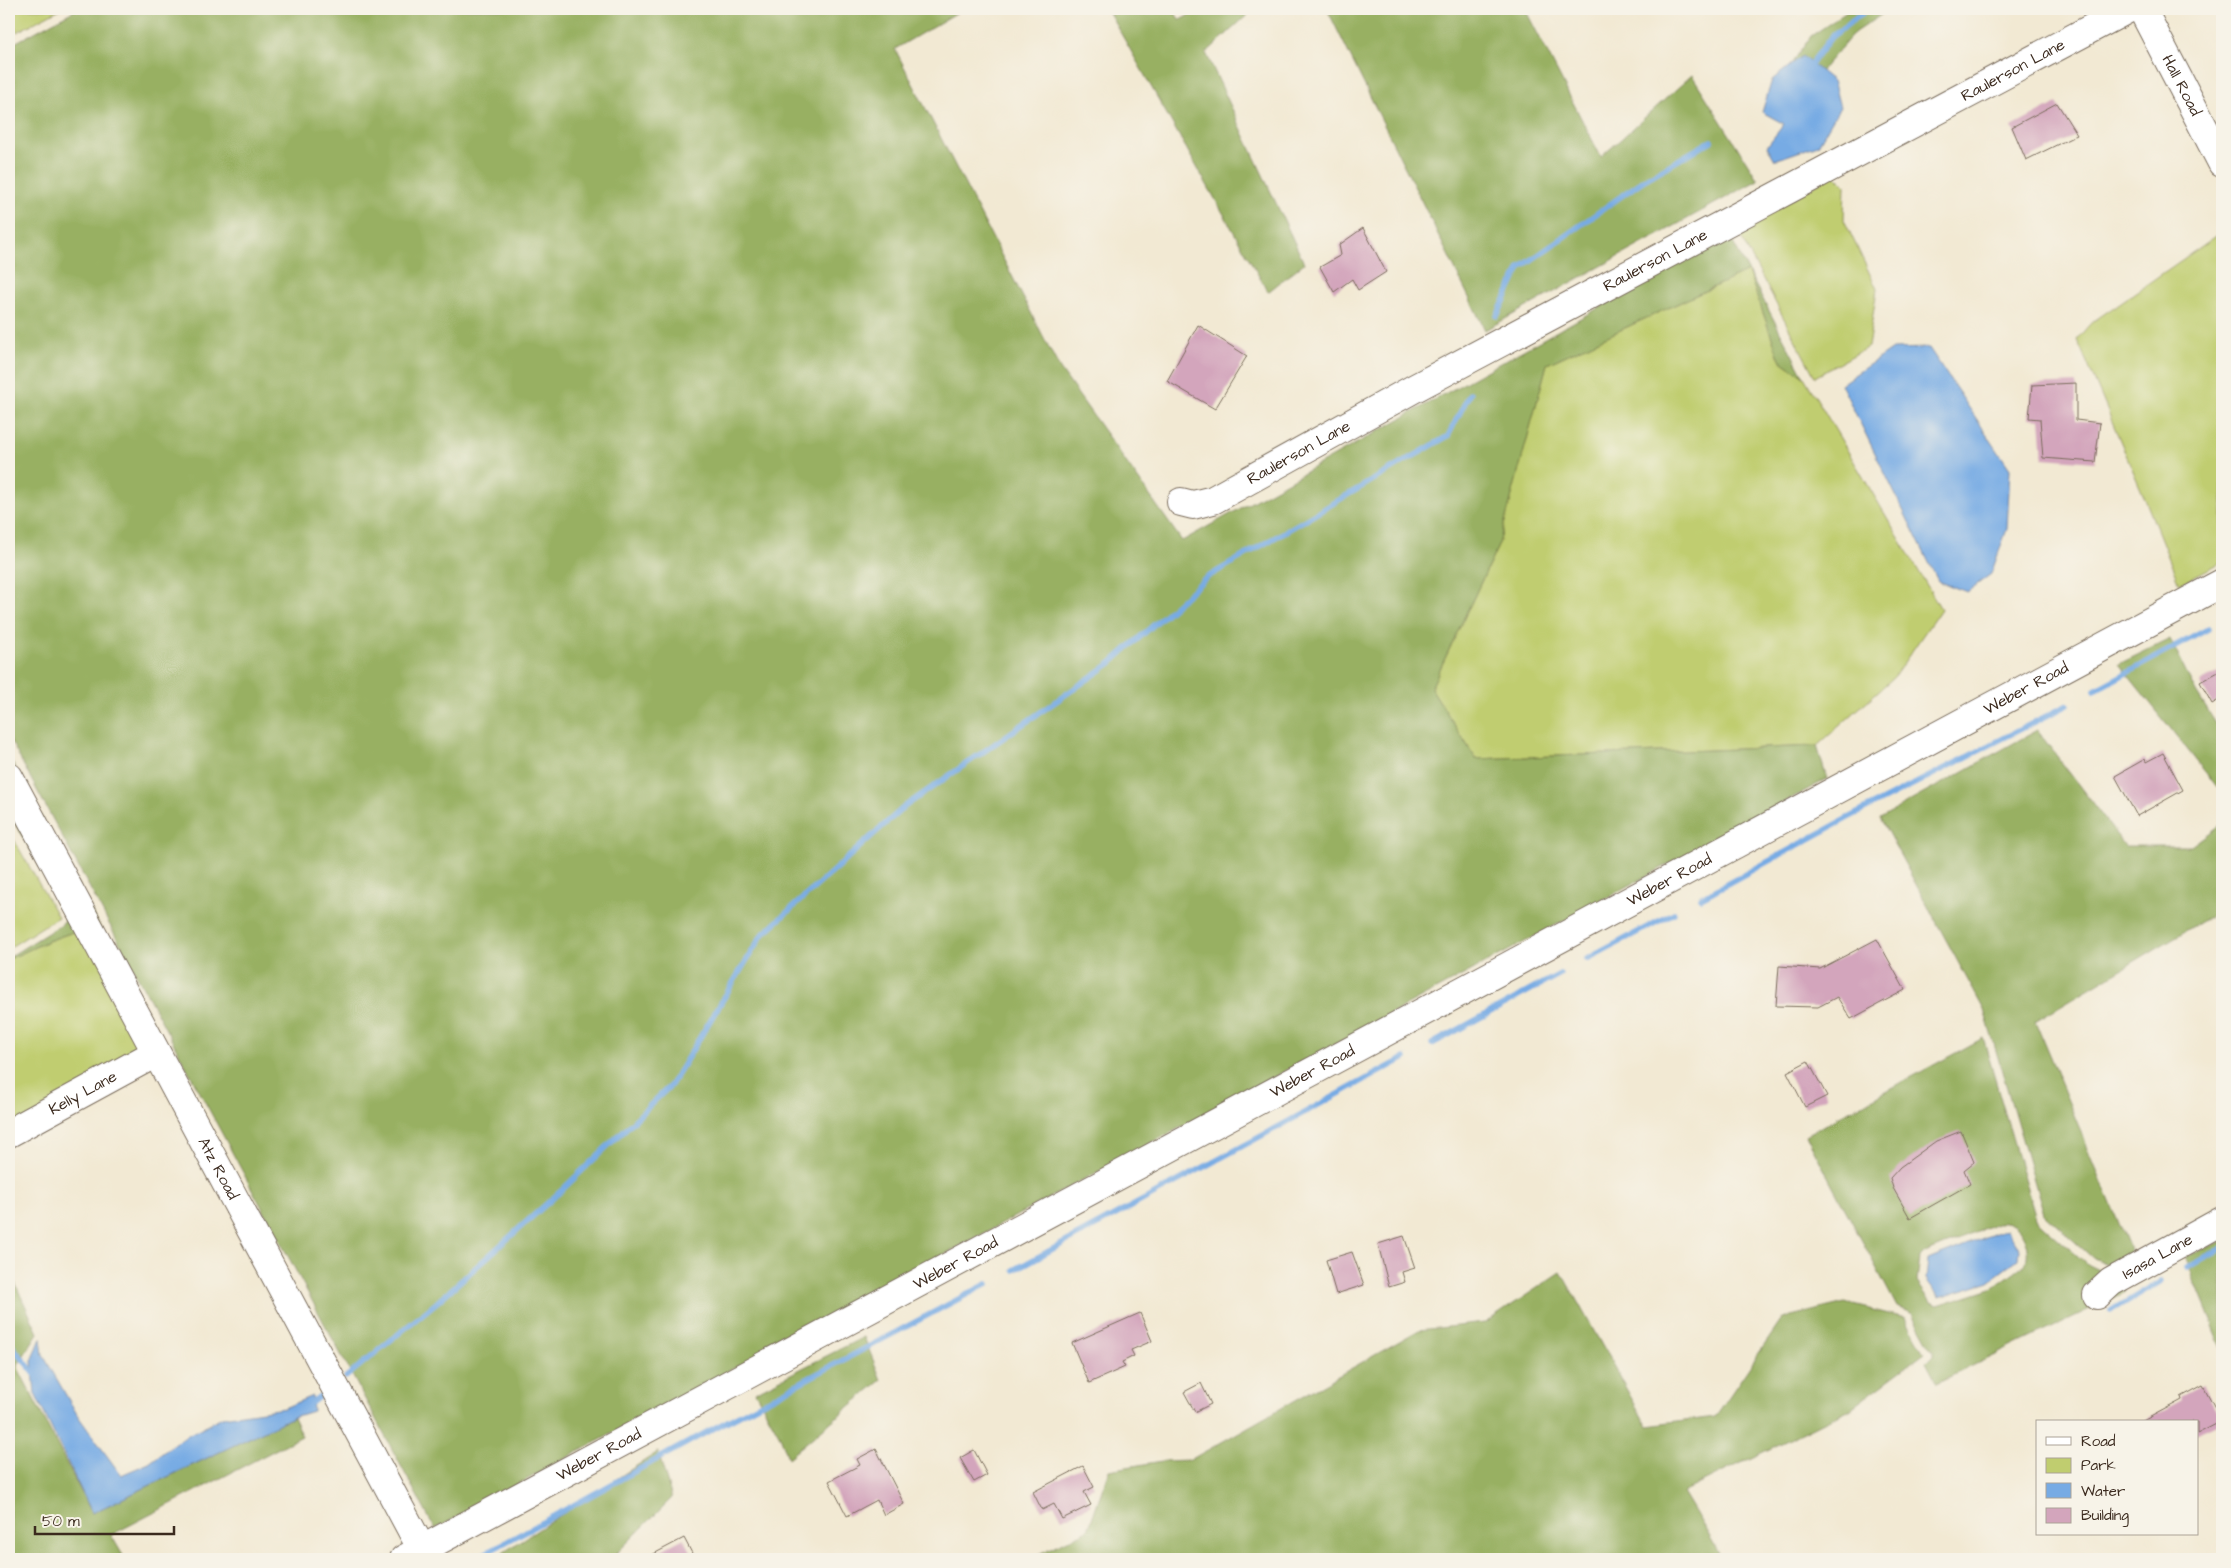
<svg xmlns="http://www.w3.org/2000/svg" width="2231" height="1568" font-family="'Architects Daughter',sans-serif">
  <rect width="100%" height="100%" fill="#f7f3e8"/>
  <filter id="ink" filterUnits="userSpaceOnUse"><feTurbulence type="fractalNoise" baseFrequency=".02" numOctaves="2"/><feDisplacementMap in="SourceGraphic" scale="10" xChannelSelector="R" yChannelSelector="G"/><feConvolveMatrix kernelMatrix="1 2 1 2 8 2 1 2 1" color-interpolation-filters="sRGB"/></filter>
  <filter id="wash" filterUnits="userSpaceOnUse"><feTurbulence type="fractalNoise" baseFrequency=".0096" numOctaves="4" result="noise"/><feDisplacementMap in="SourceGraphic" scale="20" xChannelSelector="R" yChannelSelector="G"/><feGaussianBlur stdDeviation="1.12" result="paint"/><feColorMatrix in="noise" values="0 0 0 0 0 0 0 0 0 0 0 0 0 0 0 0 0 1.4 0 .05"/><feComposite in="paint" operator="in"/></filter>
  <g filter="url(#wash)">
    <rect width="100%" height="100%" fill="#f2e9d3"/>
    <g fill="#c0cd6f" stroke="#7e7c46">
      <path d="M 9,9 L 60,9 L 17,32 L 9,16 Z"/>
      <path d="M 1834,174 L 1845,185 L 1844,220 L 1877,289 L 1868,347 L 1815,377 L 1737,230 Z"/>
      <path d="M 2222,232 L 2222,562 L 2179,584 L 2145,499 L 2077,339 L 2091,323 Z"/>
      <path d="M 1748,271 L 1780,360 L 1804,377 L 1941,609 L 1894,677 L 1817,746 L 1476,759 L 1431,688 L 1499,544 L 1547,364 Z"/>
      <path d="M 9,831 L 58,917 L 9,948 Z"/>
      <path d="M 98,923 L 166,1049 L 9,1146 L 9,959 L 48,941 Z"/>
    </g>
    <g fill="#98b062" stroke="#6a6d40" fill-rule="evenodd">
      <path d="M 77,9 L 963,9 L 895,49 L 1060,369 L 1182,541 L 1729,235 L 1804,377 L 1780,360 L 1748,271 L 1547,364 L 1499,544 L 1431,688 L 1476,759 L 1817,746 L 1827,779 L 435,1529 L 9,738 L 9,46 Z"/>
      <path d="M 1107,9 L 1172,9 L 1180,20 L 1200,9 L 1254,9 L 1206,53 L 1304,263 L 1268,292 Z"/>
      <path d="M 1327,9 L 1525,9 L 1601,157 L 1692,75 L 1758,180 L 1485,330 Z"/>
      <path d="M 1851,9 L 1890,9 L 1855,32 L 1806,88 L 1783,76 L 1811,36 Z"/>
      <path d="M 2170,639 L 2196,692 L 2222,733 L 2222,793 L 2119,664 Z"/>
      <path d="M 2037,730 L 2125,846 L 2191,846 L 2222,823 L 2222,909 L 2035,1021 L 2135,1262 L 2108,1265 L 2094,1259 L 2044,1214 L 1984,1010 L 1880,818 Z"/>
      <path d="M 9,757 L 98,923 L 48,941 L 9,959 L 9,957 L 62,924 L 67,917 L 66,912 L 9,813 Z"/>
      <path d="M 1983,1038 L 2036,1219 L 2088,1265 L 2105,1273 L 2117,1272 L 2125,1292 L 1937,1383 L 1926,1362 L 1933,1355 L 1933,1350 L 1913,1314 L 1897,1307 L 1806,1135 ZM 2005,1221 C 2022,1224 2032,1249 2025,1264 L 1994,1287 L 1938,1305 L 1931,1302 L 1917,1282 L 1920,1258 L 1925,1253 Z"/>
      <path d="M 2222,1241 L 2222,1348 L 2185,1257 Z"/>
      <path d="M 9,1270 L 38,1333 L 17,1366 L 92,1513 L 293,1417 L 302,1436 L 111,1535 L 125,1559 L 9,1559 Z"/>
      <path d="M 1561,1272 L 1647,1426 L 1715,1417 L 1783,1318 L 1845,1303 L 1905,1318 L 1925,1353 L 1850,1409 L 1683,1492 L 1723,1559 L 1029,1559 L 1088,1530 L 1109,1470 L 1162,1461 L 1190,1460 L 1419,1330 L 1485,1323 Z"/>
      <path d="M 864,1337 L 881,1380 L 788,1458 L 781,1438 L 755,1392 Z"/>
      <path d="M 658,1452 L 672,1498 L 611,1559 L 493,1559 Z"/>
    </g>
    <g fill="#77abe4" stroke="#596a81">
      <path d="M 1802,56 L 1833,81 L 1840,107 L 1818,145 L 1775,160 L 1767,146 L 1784,124 L 1762,112 L 1772,80 Z"/>
      <path d="M 1929,348 L 2010,469 L 2007,529 L 1991,574 L 1967,592 L 1938,581 L 1841,384 L 1892,349 Z"/>
      <path d="M 2006,1229 L 2019,1249 L 2018,1259 L 1989,1281 L 1939,1297 L 1926,1279 L 1928,1260 Z"/>
      <path d="M 41,1338 L 43,1355 L 78,1416 L 121,1475 L 149,1463 L 184,1437 L 222,1417 L 284,1408 L 312,1396 L 313,1411 L 293,1417 L 92,1513 L 35,1394 L 32,1361 Z"/>
    </g>
    <g fill="none" stroke-linecap="round" stroke-linejoin="round">
      <g stroke="#77abe4" stroke-width="5.5">
        <path d="M 1808,68 L 1831,37 L 1868,9"/>
        <path d="M 1497,316 L 1520,268 L 1644,180 L 1711,141"/>
        <path d="M 2095,690 L 2208,629"/>
        <path d="M 1701,898 L 1846,819 L 2068,705"/>
        <path d="M 1587,959 L 1674,913"/>
        <path d="M 1432,1044 L 1560,974"/>
        <path d="M 2187,1268 L 2222,1249"/>
        <path d="M 1014,1270 L 1405,1058"/>
        <path d="M 2111,1311 L 2161,1281"/>
        <path d="M 9,1342 L 38,1378"/>
        <path d="M 346,1377 L 436,1303 L 562,1190 L 671,1085 L 762,935 L 904,807 L 1111,663 L 1206,578 L 1448,436 L 1470,393"/>
        <path d="M 306,1407 L 320,1396"/>
        <path d="M 475,1559 L 707,1432 L 987,1284"/>
      </g>
    </g>
    <g id="blocks">
      <g fill="#d3a5bc">
        <path d="M 2057,103 L 2077,135 L 2026,160 L 2012,127 Z"/>
        <path d="M 1363,228 L 1386,272 L 1358,290 L 1352,279 L 1334,292 L 1320,267 L 1341,255 L 1339,245 Z"/>
        <path d="M 1198,325 L 1247,356 L 1215,409 L 1167,381 Z"/>
        <path d="M 2076,383 L 2076,420 L 2100,423 L 2095,462 L 2043,458 L 2040,419 L 2029,418 L 2032,385 Z"/>
        <path d="M 2222,670 L 2222,698 L 2212,704 L 2200,682 Z"/>
        <path d="M 2163,753 L 2183,790 L 2137,816 L 2115,776 L 2145,759 L 2146,762 Z"/>
        <path d="M 1877,939 L 1905,990 L 1851,1019 L 1837,997 L 1818,1007 L 1776,1006 L 1779,966 L 1820,969 Z"/>
        <path d="M 1808,1061 L 1827,1096 L 1805,1107 L 1787,1072 Z"/>
        <path d="M 1961,1131 L 1974,1162 L 1964,1170 L 1970,1184 L 1910,1218 L 1893,1188 L 1890,1178 L 1900,1167 L 1936,1141 Z"/>
        <path d="M 1404,1236 L 1415,1268 L 1402,1272 L 1405,1282 L 1389,1287 L 1378,1244 Z"/>
        <path d="M 1352,1252 L 1364,1285 L 1336,1294 L 1326,1260 Z"/>
        <path d="M 1140,1313 L 1152,1341 L 1131,1350 L 1134,1356 L 1122,1362 L 1125,1367 L 1089,1383 L 1072,1343 Z"/>
        <path d="M 1201,1383 L 1211,1404 L 1195,1412 L 1184,1392 Z"/>
        <path d="M 2203,1385 L 2222,1421 L 2197,1434 L 2197,1422 L 2141,1422 L 2182,1400 L 2181,1397 Z"/>
        <path d="M 876,1449 L 904,1504 L 884,1515 L 877,1500 L 847,1516 L 829,1481 L 860,1465 L 857,1459 Z"/>
        <path d="M 974,1450 L 987,1475 L 974,1482 L 960,1458 Z"/>
        <path d="M 1083,1466 L 1094,1487 L 1084,1492 L 1091,1505 L 1062,1519 L 1054,1504 L 1042,1510 L 1033,1492 Z"/>
        <path d="M 684,1538 L 695,1559 L 644,1559 Z"/>
      </g>
    </g>
  </g>
  <g filter="url(#ink)">
    <use href="#blocks" fill-opacity="0" stroke="#7b6d5d" stroke-width="1"/>
    <g fill="none" stroke-linecap="round" stroke-linejoin="round">
      <defs>
        <g id="minor">
          <path id="s1" d="M 2142,9 L 2222,163"/>
          <path id="s2" d="M 1181,502 L 1193,505 L 1213,500 L 1415,388 L 2128,9"/>
          <path id="s3" d="M 9,777 L 427,1559"/>
          <path id="s4" d="M 9,1133 L 156,1053"/>
          <path id="s5" d="M 2097,1295 L 2111,1282 L 2222,1221"/>
          <path id="s6" d="M 404,1559 L 2222,583"/>
        </g>
      </defs>
      <use href="#minor" stroke="#7b6d5d" stroke-width="30"/>
      <use href="#minor" stroke="#fff" stroke-width="28"/>
    </g>
  </g>
  <g text-anchor="middle" dominant-baseline="central" stroke-width="5" stroke-linejoin="round" paint-order="stroke">
    <g font-size="16" fill="#3b2a1e" stroke="#f7f3e8">
      <text stroke="none"><textPath href="#s2" startOffset="941">Raulerson Lane</textPath></text>
      <text stroke="none"><textPath href="#s1" startOffset="86">Hall Road</textPath></text>
      <text stroke="none"><textPath href="#s2" startOffset="536">Raulerson Lane</textPath></text>
      <text stroke="none"><textPath href="#s2" startOffset="131">Raulerson Lane</textPath></text>
      <text stroke="none"><textPath href="#s6" startOffset="1841">Weber Road</textPath></text>
      <text stroke="none"><textPath href="#s6" startOffset="1436">Weber Road</textPath></text>
      <text stroke="none"><textPath href="#s6" startOffset="1031">Weber Road</textPath></text>
      <text stroke="none"><textPath href="#s4" startOffset="84">Kelly Lane</textPath></text>
      <text stroke="none"><textPath href="#s3" startOffset="444">Atz Road</textPath></text>
      <text stroke="none"><textPath href="#s5" startOffset="72">Isasa Lane</textPath></text>
      <text stroke="none"><textPath href="#s6" startOffset="626">Weber Road</textPath></text>
      <text stroke="none"><textPath href="#s6" startOffset="221">Weber Road</textPath></text>
    </g>
  </g>
  <rect width="2231" height="1568" fill="none" stroke="#f7f3e8" stroke-width="30"/>
  <rect x="2036" y="1420" width="162" height="115" fill="#f7f3e8" stroke="#aca397"/>
  <rect x="2046" y="1437" width="25" height="8" fill="#ffffff" stroke="#aca397"/>
  <text x="2081" y="1446" font-size="15" fill="#3b2a1e">Road</text>
  <rect x="2046" y="1458" width="25" height="15" fill="#c0cd6f" stroke="#aca397"/>
  <text x="2081" y="1470" font-size="15" fill="#3b2a1e">Park</text>
  <rect x="2046" y="1483" width="25" height="15" fill="#77abe4" stroke="#aca397"/>
  <text x="2081" y="1496" font-size="15" fill="#3b2a1e">Water</text>
  <rect x="2046" y="1508" width="25" height="15" fill="#d3a5bc" stroke="#aca397"/>
  <text x="2081" y="1520" font-size="15" fill="#3b2a1e">Building</text>
  <path d="M35 1526v8h139v-8" fill="none" stroke="#3b2a1e" stroke-width="2.5"/>
  <text x="42" y="1526" font-size="15" fill="#3b2a1e" stroke="#f7f3e8" stroke-width="4" paint-order="stroke">50 m</text>
</svg>
